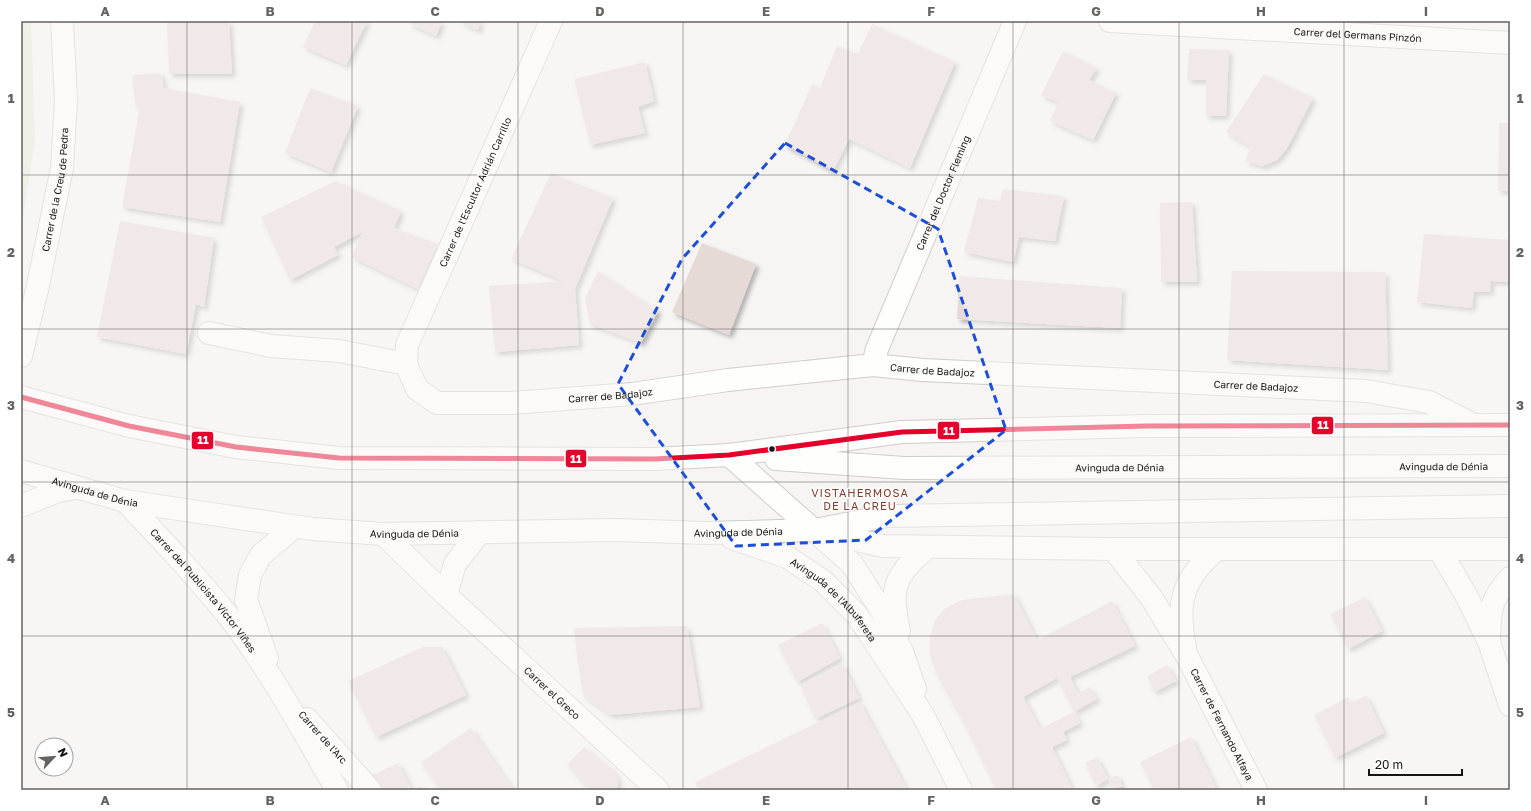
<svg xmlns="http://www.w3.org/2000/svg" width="1531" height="811" font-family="'Golos Text',sans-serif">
  <defs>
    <filter id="shadow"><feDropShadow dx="3.5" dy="3.5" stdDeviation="2" flood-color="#0004"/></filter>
  </defs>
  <rect width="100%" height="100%" fill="#f7f5f4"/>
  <path fill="#e3ebd9" d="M 21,21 L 31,21 L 35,140 L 21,231 Z"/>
  <g fill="#e6dad7" fill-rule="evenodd" filter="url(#shadow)">
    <path d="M 167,21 L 229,21 L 232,74 L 169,74 Z"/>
    <path d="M 315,21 L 367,21 L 346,65 L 303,47 Z"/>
    <path d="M 411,21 L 442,21 L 436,36 L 410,24 Z"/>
    <path d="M 458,21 L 481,21 L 478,30 Z"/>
    <path d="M 872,24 L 955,62 L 910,168 L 849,139 L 833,171 L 785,145 L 812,84 L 820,88 L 837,46 L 858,54 Z"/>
    <path d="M 1189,49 L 1229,50 L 1226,116 L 1206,116 L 1206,80 L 1187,80 Z"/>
    <path d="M 1063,51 L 1097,68 L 1089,80 L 1116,93 L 1093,140 L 1050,121 L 1058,102 L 1041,95 Z"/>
    <path d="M 645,62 L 654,101 L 638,107 L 645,133 L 590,145 L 574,79 Z"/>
    <path d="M 161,73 L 164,88 L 240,102 L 220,222 L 122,207 L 140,106 L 135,105 L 132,75 Z"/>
    <path d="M 1264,74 L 1313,98 L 1287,148 L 1277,160 L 1262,166 L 1245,161 L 1251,147 L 1226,132 Z"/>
    <path d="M 310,88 L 358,106 L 331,172 L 285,153 Z"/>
    <path d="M 1499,123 L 1510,123 L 1510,191 L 1498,191 Z"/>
    <path d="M 551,173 L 613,198 L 575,289 L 579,345 L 495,352 L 489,286 L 564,281 L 511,259 Z"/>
    <path d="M 336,181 L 401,211 L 394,228 L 438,244 L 418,289 L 352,257 L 362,232 L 334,247 L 338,255 L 290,280 L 261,217 Z"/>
    <path d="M 1003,189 L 1064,196 L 1055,241 L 1019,237 L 1013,262 L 964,252 L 978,198 L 1000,201 Z"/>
    <path d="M 1192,202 L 1197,282 L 1161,282 L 1160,203 Z"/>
    <path d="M 120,221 L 214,238 L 204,307 L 196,304 L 186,354 L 97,337 Z"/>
    <path d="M 1424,234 L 1510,240 L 1510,282 L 1491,281 L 1490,292 L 1474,292 L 1472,308 L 1417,302 Z"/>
    <path d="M 702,243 L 756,264 L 729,335 L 672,312 Z"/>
    <path d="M 598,271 L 658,311 L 641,343 L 590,324 L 585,299 Z"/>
    <path d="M 1232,271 L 1385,272 L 1388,370 L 1227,360 Z"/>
    <path d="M 959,276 L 1122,288 L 1120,328 L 957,319 Z"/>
    <path d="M 1014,594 L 1037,640 L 1112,601 L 1135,646 L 1070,677 L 1078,693 L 1090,687 L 1097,699 L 1074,712 L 1080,723 L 1063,732 L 1067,740 L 1052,747 L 1073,790 L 996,790 L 965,726 L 939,679 L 930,656 L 930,637 L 935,620 L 944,609 L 962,600 ZM 1057,678 L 1074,712 L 1040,729 L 1023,697 Z"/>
    <path d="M 1365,597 L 1382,631 L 1348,649 L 1330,614 Z"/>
    <path d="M 822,623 L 840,658 L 797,682 L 778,645 Z"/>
    <path d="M 687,626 L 700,707 L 610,715 L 583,695 L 577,658 L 574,628 Z"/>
    <path d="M 423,647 L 442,647 L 466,695 L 376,737 L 348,681 Z"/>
    <path d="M 843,664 L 859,698 L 815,719 L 800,685 Z"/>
    <path d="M 1167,665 L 1176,681 L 1154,692 L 1147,676 Z"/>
    <path d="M 1366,695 L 1384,733 L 1335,758 L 1314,715 L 1348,697 L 1352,703 Z"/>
    <path d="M 860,702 L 907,790 L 699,790 L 695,782 Z"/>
    <path d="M 471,728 L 513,790 L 440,790 L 421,762 Z"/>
    <path d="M 1191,737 L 1217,790 L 1154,790 L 1140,762 Z"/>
    <path d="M 584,747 L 613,770 L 619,782 L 616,790 L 583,790 L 587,786 L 567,765 Z"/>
    <path d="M 1097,757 L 1108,779 L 1118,775 L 1122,786 L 1113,790 L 1108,779 L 1096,786 L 1085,763 Z"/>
    <path d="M 398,763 L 412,790 L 421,786 L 425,790 L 383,790 L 375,787 L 370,776 Z"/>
  </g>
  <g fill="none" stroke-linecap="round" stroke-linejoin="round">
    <defs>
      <g id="minor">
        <path id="s1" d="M 551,21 L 407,345 L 406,364 L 417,389 L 437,403 L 511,403 L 632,394 L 728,380 L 873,365 L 923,370 L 1366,391 L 1429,402 L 1474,425"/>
        <path id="s2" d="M 1110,21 L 1510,43"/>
        <path d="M 209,333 L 271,346 L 339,351 L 406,364"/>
        <path id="s3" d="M 21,356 L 37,290 L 62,168 L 66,100 L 62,21"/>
        <path id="s4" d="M 873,365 L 877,349 L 1015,21"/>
        <path id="s5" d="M 125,501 C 161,539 197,577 229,617 C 271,671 303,731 337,790"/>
        <path d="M 21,506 L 58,491 L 76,488"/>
        <path id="s6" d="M 383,534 L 446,595 L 658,790"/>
        <path id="s7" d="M 1113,549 L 1151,597 L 1188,658 L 1256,790"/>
        <path d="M 1439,549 L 1466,595 L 1489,642 L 1510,705"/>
        <path d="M 446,595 L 455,564 L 480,532"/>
        <path d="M 1489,641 C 1490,611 1489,601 1510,578"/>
        <path d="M 1185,647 C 1176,603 1182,579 1217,549"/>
        <path d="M 267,658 L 246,600 L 250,575 L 261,555 L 294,527"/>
        <path d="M 307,719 L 370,790"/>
      </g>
      <g id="major">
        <path d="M 21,397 L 129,426 L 236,447 L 339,458 L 655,459 L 729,455 L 902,432 L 1147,426 L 1510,425"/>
        <path d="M 729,455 L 852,564 L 880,608 L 903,654 L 915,689"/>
        <path id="s8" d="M 776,459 L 904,468 L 1510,466"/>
        <path id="s9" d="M 21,471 L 125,501 L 313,529 L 383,534 L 616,530 L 706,533 L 815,530 L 887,516 L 1510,506"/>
        <path d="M 822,532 L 883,546 L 1113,549 L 1510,549"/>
        <path id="s10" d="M 732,538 L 787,557 L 823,581 L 857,615 L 923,715 L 961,790"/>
        <path d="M 899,631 C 890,587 893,577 928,547"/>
      </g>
    </defs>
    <use href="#minor" stroke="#cfcdcc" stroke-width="24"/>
    <use href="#major" stroke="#cfcdcc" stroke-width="24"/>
    <use href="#minor" stroke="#fefefd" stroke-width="22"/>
    <use href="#major" stroke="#fefefd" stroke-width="22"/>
    <defs>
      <path id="bus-1" d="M 21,397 L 129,426 L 236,447 L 339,458 L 655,459 L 729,455 L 902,432 L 1147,426 L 1510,425"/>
    </defs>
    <use href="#bus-1" stroke="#fff" stroke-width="8"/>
    <use href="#bus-1" stroke="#e4002b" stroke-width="5"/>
  </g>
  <path d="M0 0H1531V811H0ZM 785,143 L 938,229 L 1006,430 L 866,540 L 736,546 L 618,384 L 682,259 Z" fill="#f7f5f4" fill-opacity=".55" fill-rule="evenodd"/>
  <path fill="none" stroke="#1d4ed8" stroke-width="3" stroke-dasharray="8 5" stroke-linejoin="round" d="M 785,143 L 938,229 L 1006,430 L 866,540 L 736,546 L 618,384 L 682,259 Z"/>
  <path fill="none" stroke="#646362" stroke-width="1" stroke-opacity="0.55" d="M 187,21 L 187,790M 352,21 L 352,790M 518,21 L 518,790M 683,21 L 683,790M 848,21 L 848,790M 1013,21 L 1013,790M 1179,21 L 1179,790M 1344,21 L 1344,790M 21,175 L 1510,175M 21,329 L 1510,329M 21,482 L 1510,482M 21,636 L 1510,636"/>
  <circle fill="#151413" stroke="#fff" stroke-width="1.5" cx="772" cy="449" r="3.5"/>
  <g text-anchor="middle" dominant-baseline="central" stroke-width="3" stroke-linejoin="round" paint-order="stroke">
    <g font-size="10" fill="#151413" stroke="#fff">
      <text stroke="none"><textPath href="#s2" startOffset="248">Carrer del Germans Pinzón</textPath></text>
      <text stroke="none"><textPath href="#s3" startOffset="170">Carrer de la Creu de Pedra</textPath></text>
      <text transform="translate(475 192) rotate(-66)">Carrer de l'Escultor Adrián Carrillo</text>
      <text stroke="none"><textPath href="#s4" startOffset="186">Carrer del Doctor Fleming</textPath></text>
      <text stroke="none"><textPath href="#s1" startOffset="923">Carrer de Badajoz</textPath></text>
      <text stroke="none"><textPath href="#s1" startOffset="1247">Carrer de Badajoz</textPath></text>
      <text stroke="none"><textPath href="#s1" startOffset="599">Carrer de Badajoz</textPath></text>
      <text stroke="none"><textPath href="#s8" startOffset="668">Avinguda de Dénia</textPath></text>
      <text stroke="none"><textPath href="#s8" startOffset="344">Avinguda de Dénia</textPath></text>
      <text stroke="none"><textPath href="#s9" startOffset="77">Avinguda de Dénia</textPath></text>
      <text stroke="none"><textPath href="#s9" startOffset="724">Avinguda de Dénia</textPath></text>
      <text stroke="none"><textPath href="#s9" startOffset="400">Avinguda de Dénia</textPath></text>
      <text stroke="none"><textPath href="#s5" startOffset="119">Carrer del Publicista Víctor Viñes</textPath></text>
      <text stroke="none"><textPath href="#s10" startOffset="122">Avinguda de l'Albufereta</textPath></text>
      <text stroke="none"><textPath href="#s6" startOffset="232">Carrer el Greco</textPath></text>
      <text stroke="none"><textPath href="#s7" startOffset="207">Carrer de Fernando Alfaya</textPath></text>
      <text transform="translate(323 737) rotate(48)">Carrer de l'Arc</text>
    </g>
    <g font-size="11" letter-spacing="1" fill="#803b2b" stroke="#fff">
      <text x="860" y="492">VISTAHERMOSA<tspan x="860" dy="13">DE LA CREU</tspan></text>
    </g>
  </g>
  <g stroke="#fff" stroke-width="1.5">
    <rect x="1311" y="416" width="23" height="19" rx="4" fill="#e4002b"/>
    <rect x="937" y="421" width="23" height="19" rx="4" fill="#e4002b"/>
    <rect x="191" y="431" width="23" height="19" rx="4" fill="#e4002b"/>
    <rect x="565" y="449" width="22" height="19" rx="4" fill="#e4002b"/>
  </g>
  <g font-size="11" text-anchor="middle" font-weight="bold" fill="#fff">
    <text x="1323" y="429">11</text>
    <text x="949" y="435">11</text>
    <text x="203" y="444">11</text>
    <text x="576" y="463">11</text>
  </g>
  <rect width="1531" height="811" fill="none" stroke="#ffffff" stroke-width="44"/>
  <g transform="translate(54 757) rotate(64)"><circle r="19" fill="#ffffff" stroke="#a1a1a1"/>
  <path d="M0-3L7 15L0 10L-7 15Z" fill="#646362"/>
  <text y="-6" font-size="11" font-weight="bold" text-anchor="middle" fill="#151413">N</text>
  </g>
  <path d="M1369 769v6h93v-6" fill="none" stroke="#151413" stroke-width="2"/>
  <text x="1375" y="769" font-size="12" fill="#151413" stroke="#ffffff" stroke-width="3" paint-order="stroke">20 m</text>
  <rect x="22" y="22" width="1487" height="767" fill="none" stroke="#646362" stroke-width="1.5"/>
  <g font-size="13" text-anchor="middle" font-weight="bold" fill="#646362">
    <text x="105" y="16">A</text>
    <text x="270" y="16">B</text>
    <text x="435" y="16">C</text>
    <text x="600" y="16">D</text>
    <text x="766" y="16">E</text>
    <text x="931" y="16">F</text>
    <text x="1096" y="16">G</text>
    <text x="1261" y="16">H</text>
    <text x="1426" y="16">I</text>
    <text x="11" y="103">1</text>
    <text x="1520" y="103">1</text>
    <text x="11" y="257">2</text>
    <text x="1520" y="257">2</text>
    <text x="11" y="410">3</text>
    <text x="1520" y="410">3</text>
    <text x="11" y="563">4</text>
    <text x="1520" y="563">4</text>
    <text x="11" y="717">5</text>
    <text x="1520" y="717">5</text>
    <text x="105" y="805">A</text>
    <text x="270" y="805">B</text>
    <text x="435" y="805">C</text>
    <text x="600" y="805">D</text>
    <text x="766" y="805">E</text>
    <text x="931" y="805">F</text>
    <text x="1096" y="805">G</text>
    <text x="1261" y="805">H</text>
    <text x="1426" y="805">I</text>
  </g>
</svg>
